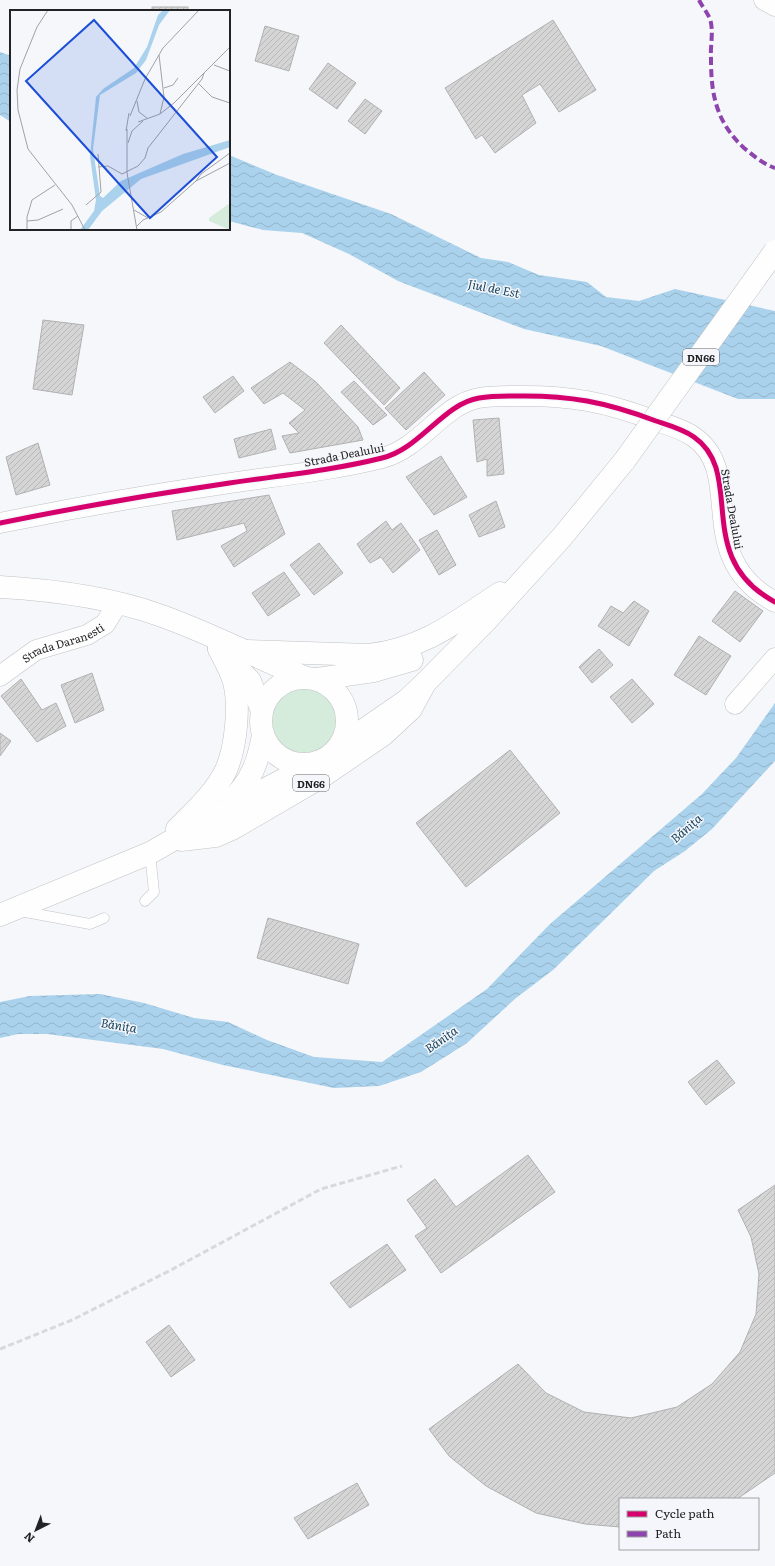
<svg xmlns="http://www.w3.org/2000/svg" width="775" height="1566" font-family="Literata,serif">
  <defs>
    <pattern id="water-waves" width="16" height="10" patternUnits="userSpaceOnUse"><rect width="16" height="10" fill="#aad2ec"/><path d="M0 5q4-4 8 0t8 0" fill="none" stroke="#92b4ca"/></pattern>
    <pattern id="building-hatch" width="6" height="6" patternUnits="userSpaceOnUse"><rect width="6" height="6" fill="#d5d5d6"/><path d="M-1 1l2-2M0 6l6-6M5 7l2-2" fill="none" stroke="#b7b7b8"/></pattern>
  </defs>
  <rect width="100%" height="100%" fill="#f5f7fa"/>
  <circle fill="#d5ebdc" cx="304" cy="721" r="42"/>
  <g fill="url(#water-waves)">
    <path d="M 0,52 L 11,56 L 11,122 L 0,115 Z"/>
    <path d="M 229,155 L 277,175 L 391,214 L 481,258 L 508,262 L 539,275 L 587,282 L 606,297 L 639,301 L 675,289 L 775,311 L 775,399 L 738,399 L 601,346 L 524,329 L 398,281 L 349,254 L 302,233 L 263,230 L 229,221 Z"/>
    <path d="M 775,703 L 775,761 L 712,829 L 685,851 L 654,871 L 553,970 L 516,998 L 467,1043 L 421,1072 L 379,1086 L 334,1088 L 223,1065 L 163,1049 L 47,1034 L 18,1034 L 0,1038 L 0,1002 L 30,996 L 100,994 L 144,1003 L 194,1018 L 228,1022 L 267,1040 L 314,1057 L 382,1062 L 487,989 L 550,924 L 702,794 L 736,758 Z"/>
  </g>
  <g fill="url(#building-hatch)" stroke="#b1b1b1">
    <rect x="152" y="7" width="36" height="4"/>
    <path d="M 553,20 L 596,90 L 559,112 L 540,84 L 522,95 L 536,123 L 495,153 L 482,135 L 476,139 L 445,88 Z"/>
    <path d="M 265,26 L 299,36 L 289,71 L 255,61 Z"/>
    <path d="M 328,63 L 356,83 L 337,109 L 309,89 Z"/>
    <path d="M 365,99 L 382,111 L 365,134 L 348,121 Z"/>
    <path d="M 43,320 L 84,325 L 72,395 L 33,389 Z"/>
    <path d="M 341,325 L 400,388 L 384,405 L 324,343 Z"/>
    <path d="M 290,362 L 316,382 L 358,427 L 363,440 L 290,453 L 282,436 L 299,433 L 289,423 L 305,410 L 283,393 L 264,404 L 251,388 Z"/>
    <path d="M 424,372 L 445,395 L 406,430 L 385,408 Z"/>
    <path d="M 233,376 L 244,391 L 215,413 L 203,397 Z"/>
    <path d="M 354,381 L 387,415 L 373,425 L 341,392 Z"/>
    <path d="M 499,418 L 504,474 L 487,476 L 487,459 L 477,462 L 473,420 Z"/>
    <path d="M 271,429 L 276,449 L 239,458 L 234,439 Z"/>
    <path d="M 38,443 L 50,485 L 16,495 L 6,457 Z"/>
    <path d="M 441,456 L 467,497 L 434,515 L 406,477 Z"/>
    <path d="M 269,495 L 285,534 L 234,567 L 221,546 L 247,531 L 244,523 L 177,540 L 172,511 Z"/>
    <path d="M 496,501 L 505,527 L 479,537 L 469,515 Z"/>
    <path d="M 386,521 L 392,530 L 401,523 L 420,550 L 393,573 L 381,557 L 370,563 L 357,544 Z"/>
    <path d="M 437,530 L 456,565 L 439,575 L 419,540 Z"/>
    <path d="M 319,543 L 343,573 L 314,595 L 290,565 Z"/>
    <path d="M 284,572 L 300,595 L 268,616 L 252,593 Z"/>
    <path d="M 735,591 L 763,611 L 740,642 L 712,621 Z"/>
    <path d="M 634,601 L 649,611 L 629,646 L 598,626 L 611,606 L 623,613 Z"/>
    <path d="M 699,636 L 731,656 L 706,695 L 674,675 Z"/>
    <path d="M 599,649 L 613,665 L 592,683 L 579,667 Z"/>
    <path d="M 92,673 L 104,710 L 75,723 L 61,685 Z"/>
    <path d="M 21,679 L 42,710 L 56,703 L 66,726 L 37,742 L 1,696 Z"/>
    <path d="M 632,679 L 654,704 L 632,723 L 610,697 Z"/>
    <path d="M 0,733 L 11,741 L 0,756 Z"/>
    <path d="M 510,750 L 560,813 L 466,887 L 416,823 Z"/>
    <path d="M 268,918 L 359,944 L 348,984 L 257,958 Z"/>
    <path d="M 717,1060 L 735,1083 L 706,1105 L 688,1082 Z"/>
    <path d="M 528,1155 L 555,1192 L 441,1273 L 415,1236 L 427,1228 L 407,1200 L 435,1179 L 456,1207 Z"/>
    <path d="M 775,1185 L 775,1473 L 737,1499 L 620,1499 L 620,1527 L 585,1524 L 536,1513 L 486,1486 L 449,1456 L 429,1429 L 518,1364 L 546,1393 L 584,1412 L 631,1418 L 677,1407 L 712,1384 L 740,1352 L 756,1314 L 759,1274 L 751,1237 L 738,1210 Z"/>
    <path d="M 387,1244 L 406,1270 L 350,1308 L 330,1283 Z"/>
    <path d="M 169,1325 L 195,1360 L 171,1377 L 146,1342 Z"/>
    <path d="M 357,1483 L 369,1505 L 308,1539 L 294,1518 Z"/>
  </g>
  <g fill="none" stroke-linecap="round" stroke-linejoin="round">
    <defs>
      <g id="lane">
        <path d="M 145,901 L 154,892 L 150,853"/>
        <path d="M 20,911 L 90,924 L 104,918"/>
      </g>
      <g id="street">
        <path d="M 764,0 L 775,6"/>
        <path d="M 0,523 C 74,508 148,495 223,484 C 276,476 330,471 382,458 C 420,449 443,404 479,398 C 491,396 504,396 516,396 C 569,395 606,402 656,421 C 668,425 683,429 694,437 C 747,474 691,557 775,602"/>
        <path id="s1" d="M 0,676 L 36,650 L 87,635 L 105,624 L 118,603"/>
        <path d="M 735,704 L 775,658"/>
      </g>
      <g id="secondary">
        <path d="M 0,587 C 53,590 109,597 159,615 C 208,632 255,657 304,677"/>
        <path d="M 219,649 L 250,681 L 262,711"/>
      </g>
      <g id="primary">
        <path d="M 245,651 L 369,655 C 423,649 456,622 500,593"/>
        <circle cx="304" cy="721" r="43"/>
        <path d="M 317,679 L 374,671 L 412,660"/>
        <path d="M 339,747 L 407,700 L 425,683 L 485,622 L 562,537 L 625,460"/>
      </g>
      <g id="highway">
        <path d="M 230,802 C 251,781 258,763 263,735"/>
        <path d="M 177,829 C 195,811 215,793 226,770 C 236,747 240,706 234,682 C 231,671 224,659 219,649"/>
        <path d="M 181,840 L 216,836 L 232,829 L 323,776 L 383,735 L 411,709 L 425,683"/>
        <path d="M 0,915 L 150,853 L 218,814 L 317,762"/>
      </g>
    </defs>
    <use href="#lane" stroke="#c1c2c4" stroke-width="11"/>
    <use href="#street" stroke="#c1c2c4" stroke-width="21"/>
    <use href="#secondary" stroke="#c1c2c4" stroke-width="23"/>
    <use href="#primary" stroke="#c1c2c4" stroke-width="23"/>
    <use href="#highway" stroke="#c1c2c4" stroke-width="23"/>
    <use href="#lane" stroke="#fefefe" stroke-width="10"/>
    <use href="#street" stroke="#fefefe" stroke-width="20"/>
    <use href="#secondary" stroke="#fefefe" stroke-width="22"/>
    <use href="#primary" stroke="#fefefe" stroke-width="22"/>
    <use href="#highway" stroke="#fefefe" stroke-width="22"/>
    <path stroke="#d9d9da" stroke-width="3" stroke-dasharray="6 3" stroke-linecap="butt" d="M 0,1349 L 72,1320 L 171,1270 L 321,1189 L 402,1166"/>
    <defs>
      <path id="primary-bridge" d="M 625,460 L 775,251"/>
    </defs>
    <use href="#primary-bridge" stroke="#c1c2c4" stroke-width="23" stroke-linecap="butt"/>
    <use href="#primary-bridge" stroke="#fefefe" stroke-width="22"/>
    <path stroke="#8e44ad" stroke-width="4" stroke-dasharray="8 4" stroke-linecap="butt" d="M 699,0 C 702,6 707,12 710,19 C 714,31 710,46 711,59 C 711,94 716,122 744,148 C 754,156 763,164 775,168"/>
    <defs>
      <path id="cycleway" d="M 0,523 C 74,508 148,495 223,484 C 276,476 330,471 382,458 C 420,449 443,404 479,398 C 491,396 504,396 516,396 C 569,395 606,402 656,421 C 668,425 683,429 694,437 C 747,474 691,557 775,602"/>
    </defs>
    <use href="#cycleway" stroke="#f4f6fb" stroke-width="8"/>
    <use href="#cycleway" stroke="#d6006c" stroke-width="5"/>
  </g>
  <g text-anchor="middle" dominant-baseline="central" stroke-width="3" stroke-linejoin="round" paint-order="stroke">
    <g fill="#f4f6fb" stroke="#626265" stroke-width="1">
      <rect x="683" y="349" width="36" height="16" rx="3"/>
      <rect x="293" y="775" width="36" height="16" rx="3"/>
    </g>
    <g font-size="10" font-weight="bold" fill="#232325">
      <text x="701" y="357">DN66</text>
      <text x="311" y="783">DN66</text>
    </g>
    <g font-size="11" fill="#232325" stroke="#f4f6fb">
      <text transform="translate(344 454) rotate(-11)">Strada Dealului</text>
      <text transform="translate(733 509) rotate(80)">Strada Dealului</text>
      <text stroke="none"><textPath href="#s1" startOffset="72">Strada Daranesti</textPath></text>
    </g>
    <g font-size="12" font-style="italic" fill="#15415a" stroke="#f4f6fb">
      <text transform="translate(494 288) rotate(11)">Jiul de Est</text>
      <text transform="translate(686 828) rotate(-41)">Bănița</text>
      <text transform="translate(119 1025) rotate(9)">Bănița</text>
      <text transform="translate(441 1039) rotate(-35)">Bănița</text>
    </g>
  </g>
  <g transform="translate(10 10)">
    <rect width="220" height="220" fill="#f5f7fa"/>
    <path d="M 220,193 L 220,220 L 199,211 L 199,208 Z" fill="#d5ebdc"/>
    <path d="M 153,0 L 160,0 L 149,15 L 136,50 L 126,63 L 90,85 L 83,139 L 90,186 L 93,188 L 111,171 L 173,144 L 220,130 L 220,137 L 131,169 L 92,201 L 78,220 L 70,220 L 84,201 L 86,190 L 80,146 L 86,87 L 93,79 L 124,58 L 137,37 L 148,5 Z" fill="#aad2ec"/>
    <path fill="none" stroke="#a1a2a5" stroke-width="1" d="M 38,0 L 27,17 L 10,59 L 7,80 L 8,100 L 18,139 L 62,195 L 75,220M 149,45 L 154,87 L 150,104M 204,55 L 220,61M 189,74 L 202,87 L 220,93M 154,78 L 163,75 L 168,68M 127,91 L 129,102 L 137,108M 120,106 L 135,69 L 153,38 L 189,0M 128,112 L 150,104 L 164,93 L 220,37M 117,119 L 117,163 L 127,220M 116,121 L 119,103M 118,133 L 122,121 L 133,111M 88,157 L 98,156 L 112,164 L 128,156 L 135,148 L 138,138 L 192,69 L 194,63M 186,171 L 191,164 L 220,143M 76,195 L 91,182 L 88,144M 124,200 L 138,208M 17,211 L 28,210 L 53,199M 126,217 L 133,210 L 151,202 L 186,171 L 220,153M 17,220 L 17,207 L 22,190 L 45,175M 61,220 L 61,211 L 68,206"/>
    <path fill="#1d4ed8" fill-opacity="0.15" stroke="#1d4ed8" stroke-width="2" d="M 84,10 L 207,147 L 140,208 L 16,71 Z"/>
    <rect width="220" height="220" fill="none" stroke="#232325" stroke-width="2"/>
  </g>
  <rect x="619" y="1498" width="140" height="52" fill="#f4f6fb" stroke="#a0a2a5"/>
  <rect x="627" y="1511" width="20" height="6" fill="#d6006c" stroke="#a0a2a5"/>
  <text x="655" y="1518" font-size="12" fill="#232325">Cycle path</text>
  <rect x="627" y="1531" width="20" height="6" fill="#8e44ad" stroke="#a0a2a5"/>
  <text x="655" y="1538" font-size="12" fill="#232325">Path</text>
  <g transform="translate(36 1530) rotate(222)" stroke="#f4f6fb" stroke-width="3" paint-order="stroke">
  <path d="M0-3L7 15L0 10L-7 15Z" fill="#232325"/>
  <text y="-6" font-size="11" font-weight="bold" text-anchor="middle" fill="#232325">N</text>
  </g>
</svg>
